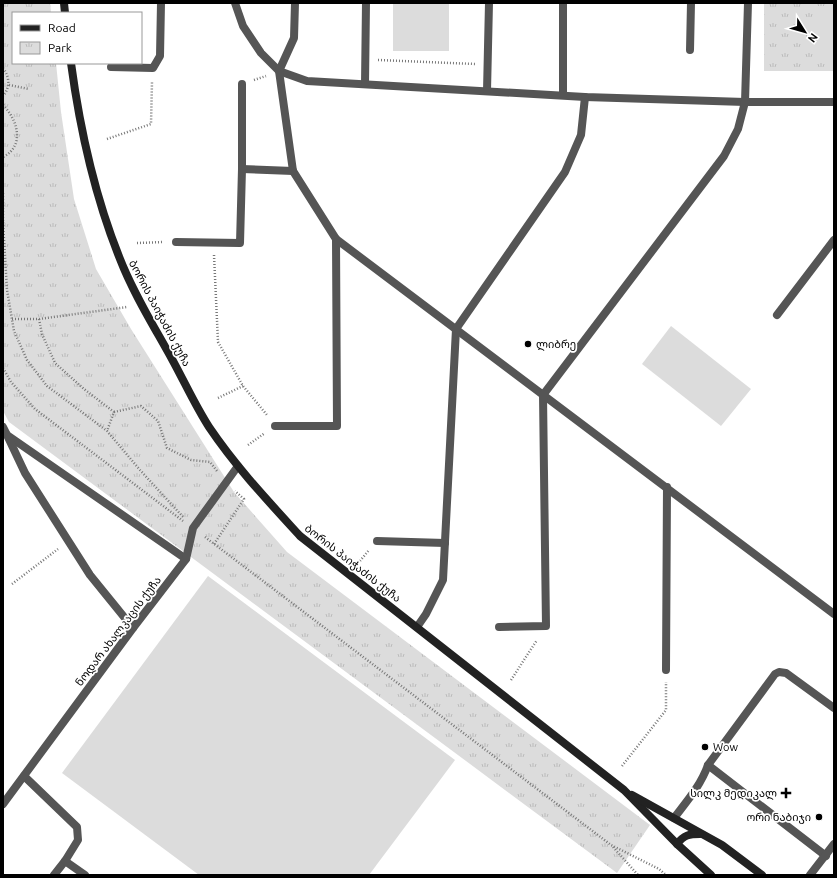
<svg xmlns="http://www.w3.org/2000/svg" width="837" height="878" font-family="Ubuntu,'Noto Sans Georgian',sans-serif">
  <defs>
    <pattern id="park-tufts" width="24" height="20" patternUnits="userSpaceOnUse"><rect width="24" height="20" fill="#dcdcdc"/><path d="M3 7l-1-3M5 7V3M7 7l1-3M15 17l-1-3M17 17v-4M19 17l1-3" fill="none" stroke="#bbb"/></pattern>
  </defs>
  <rect width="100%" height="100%" fill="#fff"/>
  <g fill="url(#park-tufts)">
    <path d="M 3,3 L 50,3 L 51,13 L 13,13 L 13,63 L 56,63 L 61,112 L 74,199 L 96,269 L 131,329 L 234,492 L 287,552 L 650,825 L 617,873 L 9,422 L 3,411 Z"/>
    <rect x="764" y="3" width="70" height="68"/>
  </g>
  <g fill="#dcdcdc">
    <rect x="393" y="3" width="56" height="48"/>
    <rect x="817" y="6" width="17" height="57"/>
    <path d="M 671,326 L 751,389 L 721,426 L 642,364 Z"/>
    <path d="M 208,576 L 455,760 L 369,875 L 199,875 L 62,773 Z"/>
  </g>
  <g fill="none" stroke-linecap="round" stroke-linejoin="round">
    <g stroke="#777" stroke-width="2.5" stroke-dasharray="1 2" stroke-linecap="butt">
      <path d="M 378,60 L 475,64"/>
      <path d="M 3,68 C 10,77 10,88 3,96"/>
      <path d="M 254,80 L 266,76"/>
      <path d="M 9,85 L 29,89"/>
      <path d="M 3,105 C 18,120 25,146 3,157"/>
      <path d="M 107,139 L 151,124 L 152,82"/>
      <path d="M 3,193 L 3,222"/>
      <path d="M 3,222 L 7,290 L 14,331 L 27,360 L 47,386 L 107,431 L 140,470 L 184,518"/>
      <path d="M 137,243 L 164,242"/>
      <path d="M 214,255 L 218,342 L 243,386 L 267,415"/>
      <path d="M 12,319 L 39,319 L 127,307"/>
      <path d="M 39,319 L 42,334 L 55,363 L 84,389 L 114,412 L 107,431"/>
      <path d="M 3,368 L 11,382 L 35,409 L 183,521"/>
      <path d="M 218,398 L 243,386"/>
      <path d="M 114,412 L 141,406 L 158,421 L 167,448 L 191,460 L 210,462 L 217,471"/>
      <path d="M 248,445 L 265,433"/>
      <path d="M 205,537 L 611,845 L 659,869 L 666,875"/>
      <path d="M 214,544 L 244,499 L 235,491"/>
      <path d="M 360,561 L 369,550"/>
      <path d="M 12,584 L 58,549"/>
      <path d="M 511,680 L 537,640"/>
      <path d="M 622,766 L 666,710 L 666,682"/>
      <path d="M 613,847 L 638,875"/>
    </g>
    <g stroke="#555" stroke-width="8">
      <path d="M 235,3 L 243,26 L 261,53 L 279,71 L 307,81 L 585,97 L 745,102 L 834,102"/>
      <path d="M 295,3 L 294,38 L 279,71 L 293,171 L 336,239 L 834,614"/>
      <path d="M 690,50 L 691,3"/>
      <path d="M 111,67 L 153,68 L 160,56 L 161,3"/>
      <path d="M 365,84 L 366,3"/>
      <path d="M 487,91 L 489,3"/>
      <path d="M 563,95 L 563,3"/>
      <path d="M 242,169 L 293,171"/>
      <path d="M 176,242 L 240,243 L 242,169 L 242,84"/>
      <path d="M 777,315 L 834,240"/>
      <path d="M 275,426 L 337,426 L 336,239"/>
      <path d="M 377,541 L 445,543"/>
      <path d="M 417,627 L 426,614 L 443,580 L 456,329 L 565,172 L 581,135 L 585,97"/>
      <path d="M 499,627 L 546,626 L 543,395 L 724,156 L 738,129 L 745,102 L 748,3"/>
      <path d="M 666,670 L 667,487"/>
      <path d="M 708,765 L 826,856"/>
      <path d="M 24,776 L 77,827 L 78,840 L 65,861 L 54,875"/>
      <path d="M 3,804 L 133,628"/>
      <path d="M 674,818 C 687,801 701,785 708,765 L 775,674 L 779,672 L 786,673 L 834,708"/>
      <path d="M 65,861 L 85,875"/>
      <path d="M 810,875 L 834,844"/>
    </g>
    <g stroke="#555" stroke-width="8">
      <path d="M 3,427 L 7,435 L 186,559"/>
      <path d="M 7,435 L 25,473 L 90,575 L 133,628 L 186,559 L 193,528 L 238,466"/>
    </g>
    <g stroke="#222" stroke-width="8">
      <path d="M 64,3 L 65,13"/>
      <path d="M 71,63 C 80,130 95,197 120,259 C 134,295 155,328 173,361 C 185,383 196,407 209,427 C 236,467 268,501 300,536 L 624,790 L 677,844 L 711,875"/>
      <path d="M 632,795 L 722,845 L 762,875"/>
      <path d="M 677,844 C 684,835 689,834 700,834"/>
    </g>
  </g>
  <g fill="#000" stroke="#fff" stroke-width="1.5">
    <circle cx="528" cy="344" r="4"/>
    <circle cx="705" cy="747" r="4"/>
    <path d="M784 787h4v4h4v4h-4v4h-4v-4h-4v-4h4z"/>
    <circle cx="819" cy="817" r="4"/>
  </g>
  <g text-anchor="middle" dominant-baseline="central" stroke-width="3.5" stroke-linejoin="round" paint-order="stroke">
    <g font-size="11" fill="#000" stroke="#fff">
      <text transform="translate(160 313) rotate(62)">ბორის პაიჭაძის ქუჩა</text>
      <text transform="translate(353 563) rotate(38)">ბორის პაიჭაძის ქუჩა</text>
      <text transform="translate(118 631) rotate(-53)">ნოდარ ახალკაცის ქუჩა</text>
    </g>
    <g font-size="11" fill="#000" stroke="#fff" text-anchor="start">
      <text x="536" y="344">ლიბრე</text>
      <text x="713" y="747">Wow</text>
      <text x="777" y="793" text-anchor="end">სილკ მედიკალ</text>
      <text x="811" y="817" text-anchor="end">ორი ნაბიჯი</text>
    </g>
  </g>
  <rect width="837" height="878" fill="none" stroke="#000000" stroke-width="8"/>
  <rect x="12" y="12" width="130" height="52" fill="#ffffff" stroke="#999999"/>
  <rect x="20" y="25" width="20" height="6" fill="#222222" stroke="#999999"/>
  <text x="48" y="32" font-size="12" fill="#000000">Road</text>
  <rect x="20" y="42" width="20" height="12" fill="url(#park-tufts)" stroke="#999999"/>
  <text x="48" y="52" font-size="12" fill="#000000">Park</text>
  <g transform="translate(805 32) rotate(127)" stroke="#ffffff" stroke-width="3" paint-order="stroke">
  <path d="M0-3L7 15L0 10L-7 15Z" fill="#000000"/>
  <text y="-6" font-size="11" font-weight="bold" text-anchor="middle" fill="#000000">N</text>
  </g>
</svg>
